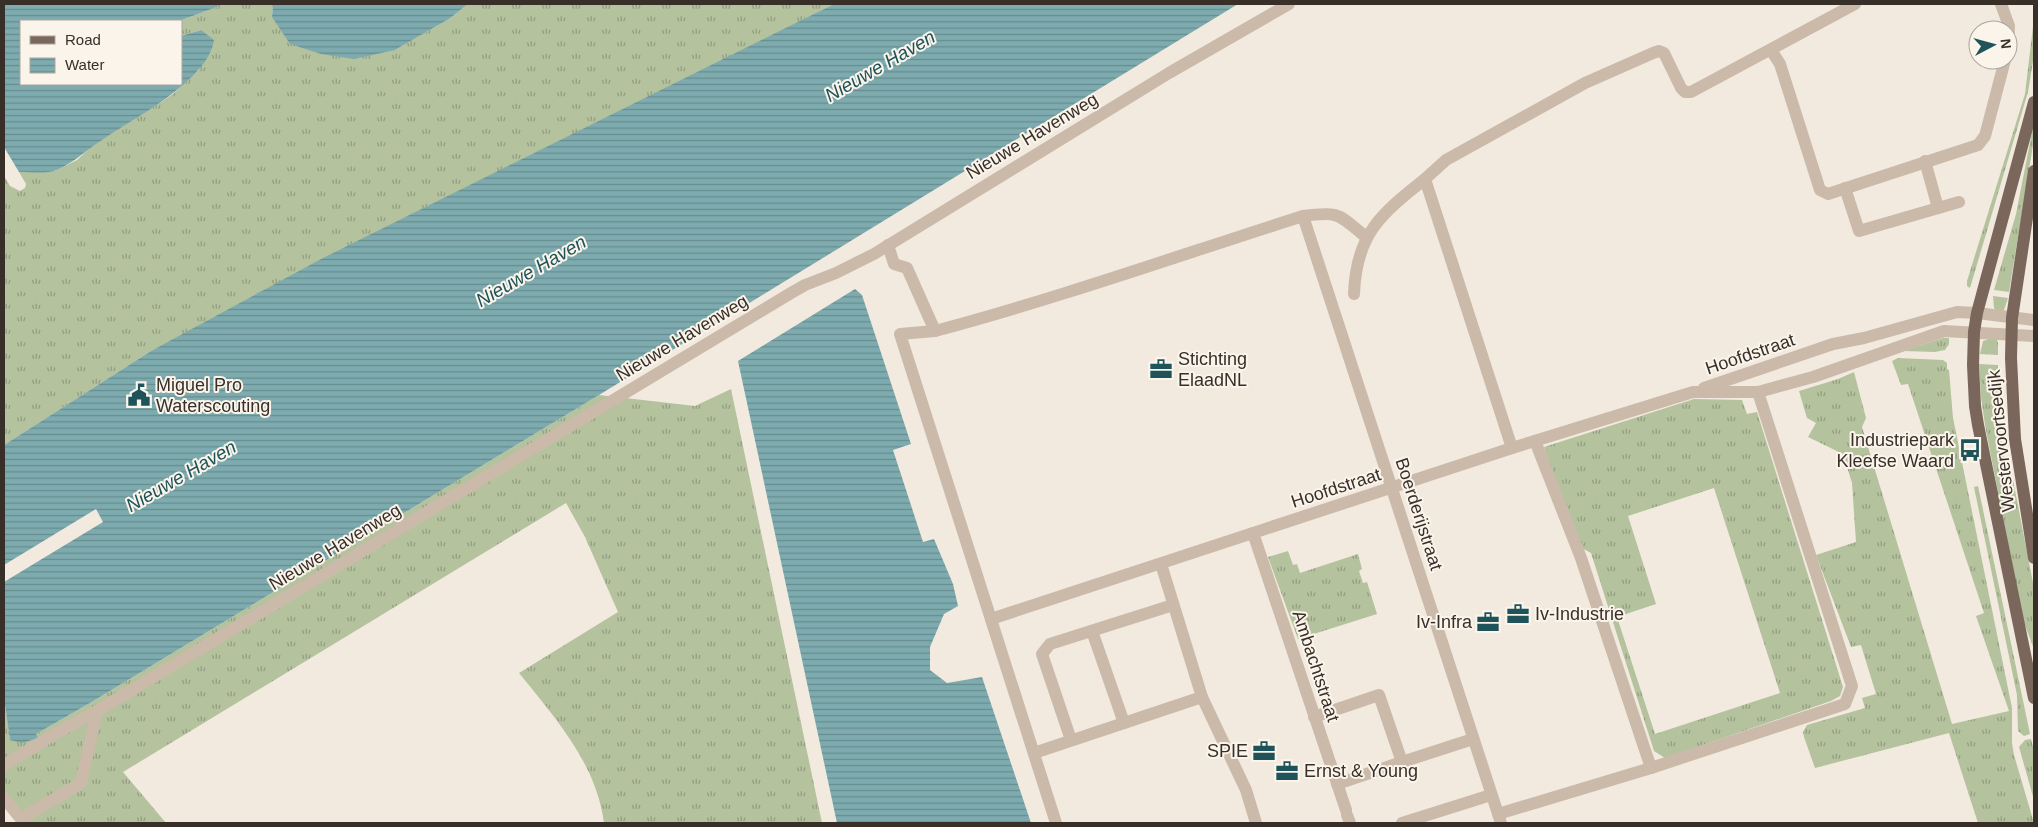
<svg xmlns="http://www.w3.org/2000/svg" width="2038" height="827" font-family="Arial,sans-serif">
  <defs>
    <pattern id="grass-tufts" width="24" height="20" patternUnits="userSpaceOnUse" patternTransform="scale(1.25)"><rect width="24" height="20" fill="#b4c29e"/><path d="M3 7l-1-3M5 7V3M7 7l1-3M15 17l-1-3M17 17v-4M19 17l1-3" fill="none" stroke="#939e81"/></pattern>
    <pattern id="water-rules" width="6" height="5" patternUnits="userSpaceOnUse" patternTransform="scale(1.25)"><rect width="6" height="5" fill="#7dabaf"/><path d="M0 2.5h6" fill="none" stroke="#678c8e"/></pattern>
  </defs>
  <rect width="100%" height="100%" fill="#f2eade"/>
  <g fill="url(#grass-tufts)" fill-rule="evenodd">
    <path d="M 225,4 L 273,4 L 272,17 L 395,50 L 449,19 L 468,4 L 834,4 L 151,351 L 4,445 L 4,176 L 10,186 L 20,191 L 25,188 L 26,184 L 19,172 L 55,171 L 77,160 L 93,145 L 172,95 L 199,70 L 201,30 L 181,36 L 181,21 L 179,21 Z"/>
    <path d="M 2034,18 L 2034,55 L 2028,92 L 1970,288 L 1967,286 L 1967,281 L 2025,94 Z"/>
    <path d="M 2034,122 L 2034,139 L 2009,292 L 1994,290 L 2016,214 Z"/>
    <path d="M 1993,296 L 2008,298 L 2004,310 L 1997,311 L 1994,308 Z"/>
    <path d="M 1995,337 L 1998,342 L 1998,355 L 1980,354 L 1983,341 Z"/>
    <path d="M 1943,338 L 1949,338 L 1949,344 L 1945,350 L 1935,352 L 1904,351 Z"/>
    <path d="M 1898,358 L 1943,360 L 1947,363 L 1947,369 L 1949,370 L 1953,418 L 2012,708 L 2012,743 L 2014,755 L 2034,823 L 1978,823 L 1949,733 L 1815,768 L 1804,737 L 1803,732 L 1807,725 L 1865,708 L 1862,698 L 1876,694 L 1861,645 L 1851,647 L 1816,555 L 1856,542 L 1852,483 L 1843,454 L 1808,437 L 1816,423 L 1807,418 L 1799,391 L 1838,379 L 1854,372 L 1866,418 L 1862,427 L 1952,724 L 2009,711 L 1976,616 L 1984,613 L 1908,384 L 1901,385 L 1892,361 Z"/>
    <path d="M 1979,364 L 1998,365 L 1999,423 L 2003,453 L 2013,480 L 2034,588 L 2034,649 L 2023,620 L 1985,425 L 1981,397 Z"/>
    <path d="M 731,389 L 822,823 L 604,823 C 596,763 556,719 519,673 L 618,612 L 585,537 L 566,503 L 123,772 L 166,823 L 17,823 L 4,797 L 4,698 L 10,739 L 37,738 L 36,734 L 90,703 L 599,395 L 695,406 Z"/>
    <path d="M 1694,399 L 1742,400 L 1747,414 L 1757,412 L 1843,687 L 1840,696 L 1831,701 L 1665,758 L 1654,751 L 1591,553 L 1580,547 L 1563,507 L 1544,447 ZM 1714,488 L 1780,693 L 1655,734 L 1617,617 L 1656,604 L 1628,516 Z"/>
    <path d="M 1978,486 L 2030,734 L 2024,736 L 2018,731 L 2017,695 L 1974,487 Z"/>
    <path d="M 1288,551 L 1293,565 L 1297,564 L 1300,573 L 1358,554 L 1362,569 L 1359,571 L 1363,583 L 1367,582 L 1377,614 L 1298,639 L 1268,557 Z"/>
    <path d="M 2031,739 L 2034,750 L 2034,800 L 2019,747 L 2025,740 Z"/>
  </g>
  <g fill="url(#water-rules)">
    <path d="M 4,4 L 225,4 L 179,21 L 21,21 L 21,84 L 181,84 L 181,36 L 201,30 L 214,40 C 208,81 134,118 102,140 C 86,150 75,162 57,170 C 47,174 30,172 19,172 L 4,147 Z"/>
    <path d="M 273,4 L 468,4 L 449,19 L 395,50 L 354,59 L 321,54 L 290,44 L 272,17 Z"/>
    <path d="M 834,4 L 1238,4 L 599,395 L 90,703 L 36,734 L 38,738 L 22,743 L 10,740 L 4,698 L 4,445 L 151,351 L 323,258 Z"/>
    <path d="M 855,289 L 862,295 L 911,444 L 893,450 L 923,542 L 934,539 L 953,584 L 958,606 L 944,614 L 930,647 L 930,670 L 947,683 L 982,677 L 1031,823 L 837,823 L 738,361 Z"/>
  </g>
  <path fill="#f2eade" d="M 96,509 L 103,522 L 4,582 L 4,565 Z"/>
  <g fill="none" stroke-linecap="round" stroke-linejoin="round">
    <g stroke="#cbbaaa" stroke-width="12">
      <path d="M 2001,4 L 2009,26 L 2008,48"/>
      <path d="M 1771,50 L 1780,64 L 1820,190 L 1828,194 L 1978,145 L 1985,136 L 2005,60"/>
      <path d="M 1925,161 L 1938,208"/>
      <path d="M 1845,188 L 1859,231 L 1959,202"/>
      <path d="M 1303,216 L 1501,823"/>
      <path d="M 888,245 L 894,264 L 907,268 L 935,331 L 900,334 L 1056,823"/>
      <path d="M 1354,294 C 1356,234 1381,214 1425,179"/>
      <path d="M 935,331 C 1059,298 1180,255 1303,216 C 1340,211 1338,214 1366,237"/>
      <path d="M 1704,388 L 1833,344 L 1864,338 L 1957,312 L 1977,313 L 2034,320"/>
      <path d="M 1535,441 L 1581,558 L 1651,768"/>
      <path d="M 1512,448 L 1425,179 L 1446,160 L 1585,83 L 1653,53 L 1659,51 L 1664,53 L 1681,88 L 1685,92 L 1691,92 L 1855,4"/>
      <path d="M 1253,533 L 1346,810"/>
      <path d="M 1161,564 L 1202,697 L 1246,790 L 1256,823"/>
      <path d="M 991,619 L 1512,448 L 1693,392 L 1758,392 L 1813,377 L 1944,331 L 2034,336"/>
      <path d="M 1092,631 L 1124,723"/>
      <path d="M 1314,717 L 1379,695 L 1402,762 L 1337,784"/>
      <path d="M 1071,740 L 1042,654 L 1050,644 L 1173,605"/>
      <path d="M 1034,753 L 1202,697"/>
      <path d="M 1402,762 L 1473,739"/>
      <path d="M 4,765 L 58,732 L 97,711 L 791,293 L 805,285 L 836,273 L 874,254 L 1169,73 L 1289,4"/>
      <path d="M 4,798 L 21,819 L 81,783 L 97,711"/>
      <path d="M 1498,814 L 1651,768 L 1845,704 L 1852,686 L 1758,392"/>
      <path d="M 1347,815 L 1350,823"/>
      <path d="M 1402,823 L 1491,795"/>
    </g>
    <g stroke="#7a665b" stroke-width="12">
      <path d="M 2034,102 L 1977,313 L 1974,332 L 1973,365 L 1975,406 L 1978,425 L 2034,698"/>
      <path d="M 2034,171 L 2012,318 L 2011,358 L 2015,439 L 2034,558"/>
    </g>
  </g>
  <defs>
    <symbol id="office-bare" viewBox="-9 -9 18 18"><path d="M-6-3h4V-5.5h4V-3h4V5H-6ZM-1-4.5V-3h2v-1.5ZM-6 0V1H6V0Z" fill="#1f535a" stroke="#faf4eb" stroke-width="2.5" paint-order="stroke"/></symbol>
    <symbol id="civic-bare" viewBox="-9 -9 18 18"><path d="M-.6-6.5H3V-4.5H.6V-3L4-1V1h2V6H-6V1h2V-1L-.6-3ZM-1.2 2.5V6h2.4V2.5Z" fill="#1f535a" stroke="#faf4eb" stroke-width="2.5" paint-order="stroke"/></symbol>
    <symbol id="bus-bare" viewBox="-9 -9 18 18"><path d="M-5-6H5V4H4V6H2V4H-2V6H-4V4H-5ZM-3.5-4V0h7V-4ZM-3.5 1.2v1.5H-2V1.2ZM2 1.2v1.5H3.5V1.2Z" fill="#1f535a" stroke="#faf4eb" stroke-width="2.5" paint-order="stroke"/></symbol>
  </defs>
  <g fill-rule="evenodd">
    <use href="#office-bare" x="1145" y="353" width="32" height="32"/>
    <use href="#civic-bare" x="123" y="379" width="32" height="32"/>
    <use href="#bus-bare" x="1954" y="434" width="32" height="32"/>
    <use href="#office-bare" x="1502" y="598" width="32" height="32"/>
    <use href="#office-bare" x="1472" y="606" width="32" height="32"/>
    <use href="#office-bare" x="1248" y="735" width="32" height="32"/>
    <use href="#office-bare" x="1271" y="755" width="32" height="32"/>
  </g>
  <g text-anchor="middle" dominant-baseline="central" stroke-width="4" stroke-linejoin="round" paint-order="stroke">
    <g font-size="18" fill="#382f29" stroke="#faf4eb">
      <text transform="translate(1032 136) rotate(-31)">Nieuwe Havenweg</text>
      <text transform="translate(682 338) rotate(-31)">Nieuwe Havenweg</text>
      <text transform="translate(1750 354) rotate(-19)">Hoofdstraat</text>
      <text transform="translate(2001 441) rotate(-96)">Westervoortsedijk</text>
      <text transform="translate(1336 488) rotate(-18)">Hoofdstraat</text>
      <text transform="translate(1419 514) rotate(72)">Boerderijstraat</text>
      <text transform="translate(335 547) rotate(-31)">Nieuwe Havenweg</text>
      <text transform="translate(1316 666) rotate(72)">Ambachtstraat</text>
    </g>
    <g font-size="18" fill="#382f29" stroke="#faf4eb" text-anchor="start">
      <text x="1178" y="359">Stichting<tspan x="1178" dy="21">ElaadNL</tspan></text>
      <text x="156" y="385">Miguel Pro<tspan x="156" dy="21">Waterscouting</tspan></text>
      <text x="1954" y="440" text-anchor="end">Industriepark<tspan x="1954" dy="21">Kleefse Waard</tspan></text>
      <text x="1535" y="614">Iv-Industrie</text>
      <text x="1472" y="622" text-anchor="end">Iv-Infra</text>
      <text x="1248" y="751" text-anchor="end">SPIE</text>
      <text x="1304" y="771">Ernst &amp; Young</text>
    </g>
    <g font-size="19" font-style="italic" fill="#1f535a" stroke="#faf4eb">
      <text transform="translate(880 66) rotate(-30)">Nieuwe Haven</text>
      <text transform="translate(531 271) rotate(-30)">Nieuwe Haven</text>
      <text transform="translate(181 476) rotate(-30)">Nieuwe Haven</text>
    </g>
  </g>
  <rect width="2038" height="827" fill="none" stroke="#382f29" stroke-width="10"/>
  <rect x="20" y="20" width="162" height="65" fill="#faf4eb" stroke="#aca59d"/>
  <rect x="30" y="36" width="25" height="8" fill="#7a665b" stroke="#aca59d"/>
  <text x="65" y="45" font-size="15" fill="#382f29">Road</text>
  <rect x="30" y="58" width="25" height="15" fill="url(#water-rules)" stroke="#aca59d"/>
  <text x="65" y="70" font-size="15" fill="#382f29">Water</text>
  <g transform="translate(1993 45) rotate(84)"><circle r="24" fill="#faf4eb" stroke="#aca59d"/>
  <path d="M0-4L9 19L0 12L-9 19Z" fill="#1f535a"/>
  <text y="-8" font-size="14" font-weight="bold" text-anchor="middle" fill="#382f29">N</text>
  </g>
</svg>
